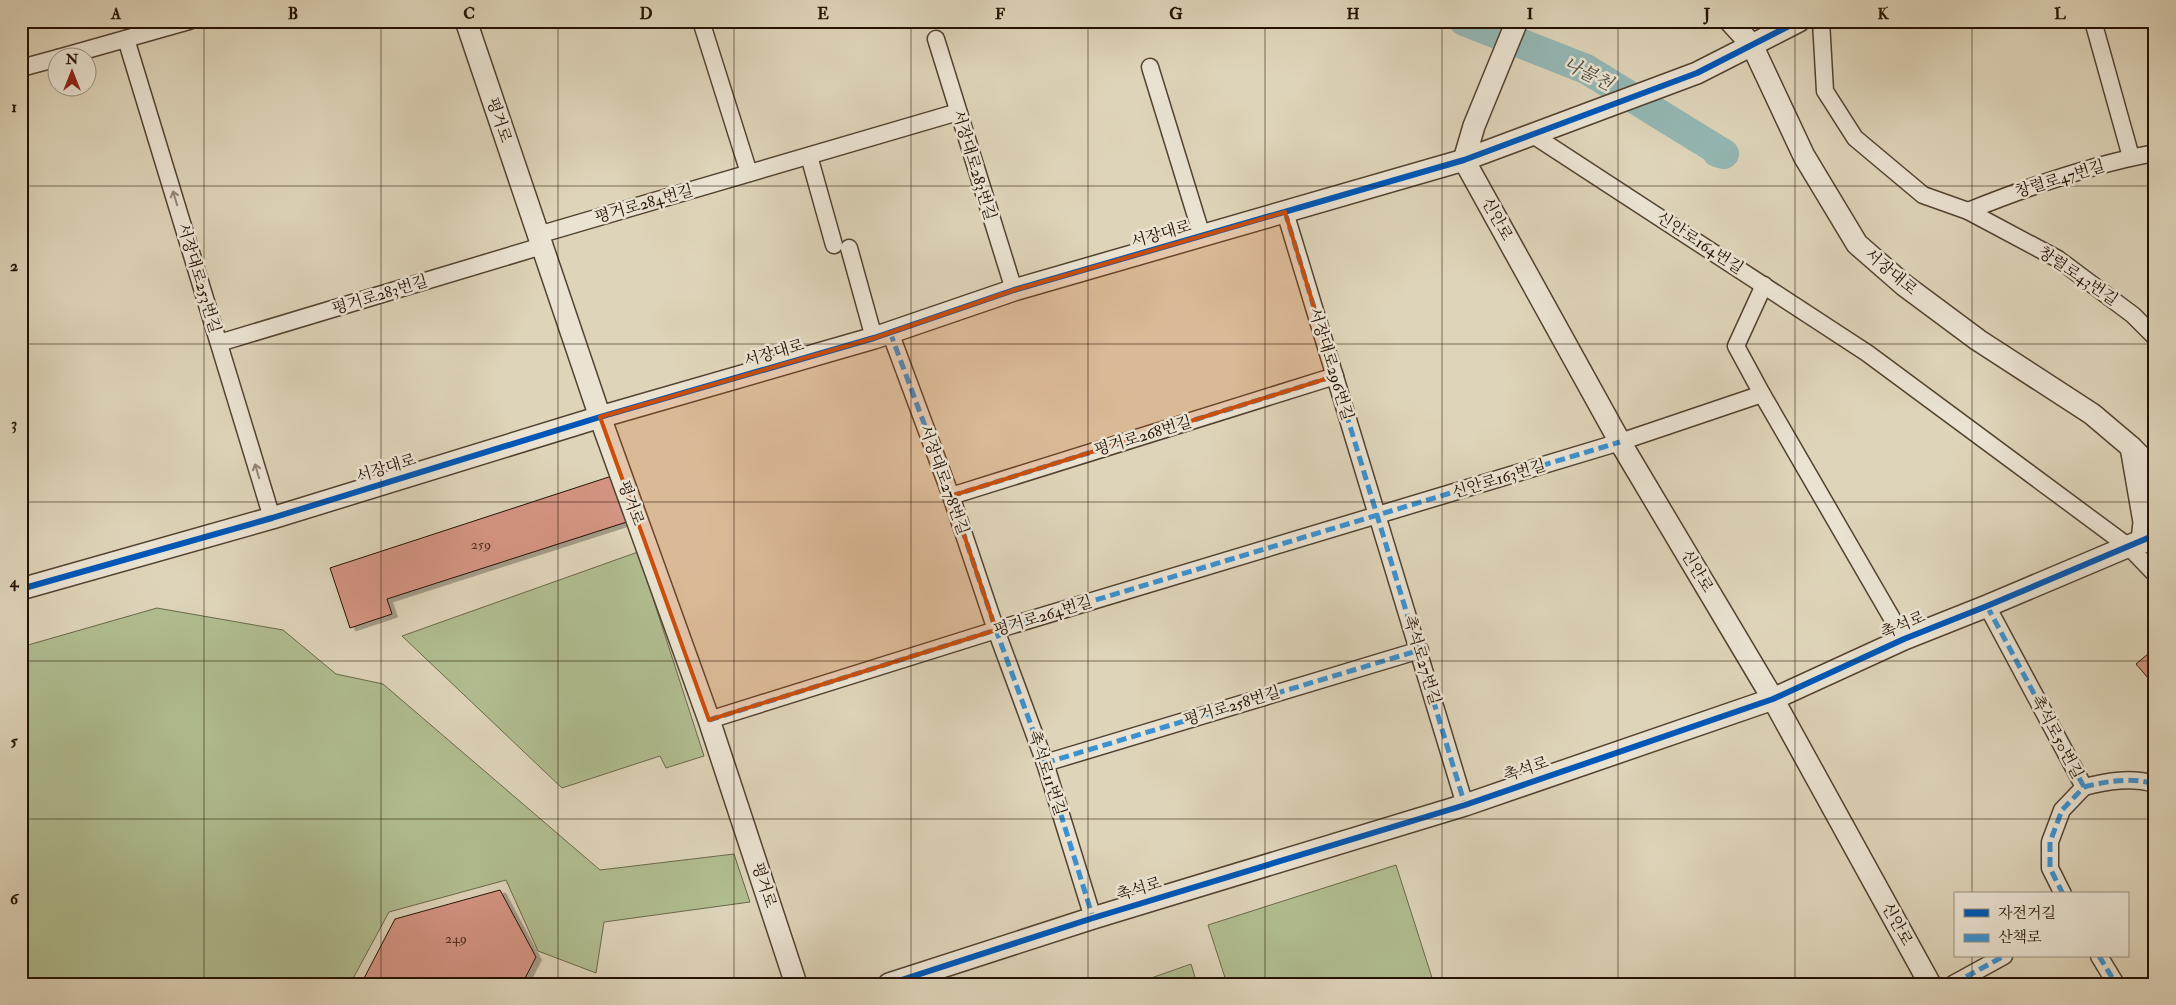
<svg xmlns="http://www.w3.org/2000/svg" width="2176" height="1005" font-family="'IM FELL Double Pica','Noto Serif KR',serif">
  <defs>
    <filter id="shadow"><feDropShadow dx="5.5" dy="3" stdDeviation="0" flood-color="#0004"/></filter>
  </defs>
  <rect width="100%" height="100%" fill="#ded4b9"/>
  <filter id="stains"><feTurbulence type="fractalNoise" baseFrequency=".004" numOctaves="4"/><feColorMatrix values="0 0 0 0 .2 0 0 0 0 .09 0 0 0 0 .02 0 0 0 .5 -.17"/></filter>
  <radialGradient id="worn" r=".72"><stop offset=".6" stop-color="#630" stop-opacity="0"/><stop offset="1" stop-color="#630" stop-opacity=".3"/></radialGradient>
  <g fill="#b0bd90" stroke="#6a684a">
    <path d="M 638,552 L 704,756 L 666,768 L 660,756 L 562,788 L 402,636 Z"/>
    <path d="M 157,608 L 283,630 L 336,674 L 383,684 L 600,870 L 734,854 L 750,902 L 604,922 L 596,973 L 538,951 L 506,880 L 389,912 L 350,984 L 21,984 L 21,647 Z"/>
    <path d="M 1396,865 L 1434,984 L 1227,984 L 1208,925 Z"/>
    <path d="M 1191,964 L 1197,984 L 1134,984 Z"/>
  </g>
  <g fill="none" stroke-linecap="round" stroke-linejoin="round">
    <path stroke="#94b7b4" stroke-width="30" d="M 1464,21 L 1586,69 L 1724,154 L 1717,152"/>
  </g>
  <g fill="#d49483" stroke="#251203" filter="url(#shadow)">
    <path d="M 618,474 L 633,520 L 387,599 L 392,614 L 350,628 L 330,568 Z"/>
    <path d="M 2155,648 L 2155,686 L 2136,664 Z"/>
    <path d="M 500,890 L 536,957 L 522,984 L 361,984 L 395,919 Z"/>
  </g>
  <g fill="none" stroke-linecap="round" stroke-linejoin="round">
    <defs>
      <g id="minor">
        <path d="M 701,21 L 749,173"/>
        <path d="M 1821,21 L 1825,91 L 1855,138 L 1923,195 L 1968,211 L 2058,259 L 2133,315 L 2155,337"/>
        <path d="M 2093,21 L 2131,157"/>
        <path d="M 126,39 L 272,518"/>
        <path d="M 936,39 L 1014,290"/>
        <path d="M 58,58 L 189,21"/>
        <path d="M 1150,67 L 1202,236"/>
        <path d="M 21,68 L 58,58"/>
        <path d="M 1533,135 L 1867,353 L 2129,547 L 2155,574"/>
        <path d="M 809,156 L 834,245"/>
        <path d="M 1968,211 C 2025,188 2094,164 2155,153"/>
        <path d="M 1285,212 L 1465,805"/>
        <path d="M 538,235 L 958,112"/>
        <path d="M 849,248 L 874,338"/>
        <path d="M 1764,285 L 1736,346 L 1762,394 L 1904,639"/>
        <path d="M 890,332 L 951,496 L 996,630 L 1045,763 L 1093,918"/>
        <path d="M 219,343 L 542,246"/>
        <path d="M 951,496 L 1335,376"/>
        <path d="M 1987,606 L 2084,787"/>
        <path d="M 709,720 L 996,630 L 1620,442 L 1762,394"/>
        <path d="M 1045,763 L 1420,650"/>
        <path d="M 2084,787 C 2108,781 2131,777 2155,784"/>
        <path d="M 2063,894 L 2050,868 L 2050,842 L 2062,810 L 2084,787"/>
        <path d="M 2099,956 L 2116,984"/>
        <path d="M 1953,984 L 2004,956"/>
      </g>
      <g id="tertiary">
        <path d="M 466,21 L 600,417 L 709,720 L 796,984"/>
        <path d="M 1517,21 L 1474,126 L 1464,160 L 1620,442 L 1773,699 L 1930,984"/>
        <path d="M 1730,21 L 1752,45 L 1804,156 L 1857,244 L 1904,285 L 1978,340 L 2092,414 L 2131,447 L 2155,471"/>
        <path d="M 2131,447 L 2144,522 L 2142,541 L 2155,543"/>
        <path d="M 21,589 L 272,518 L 600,417 L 874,338 L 1014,290 L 1464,160 L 1697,73 L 1799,21"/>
        <path d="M 889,984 L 1093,918 L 1465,805 L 1773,699 L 1904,639 L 1987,606 L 2155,535"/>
      </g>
    </defs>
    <use href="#minor" stroke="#534230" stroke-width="19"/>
    <use href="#tertiary" stroke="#534230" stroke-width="24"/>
    <use href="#minor" stroke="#eae3d2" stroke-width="16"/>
    <use href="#tertiary" stroke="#eae3d2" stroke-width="21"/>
    <g stroke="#3b92d1" stroke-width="5" stroke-dasharray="10 5" stroke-linecap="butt">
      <path d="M 1285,212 L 1465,805"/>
      <path d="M 890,332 L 951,496 L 996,630 L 1045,763 L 1093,918"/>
      <path d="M 951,496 L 1335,376"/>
      <path d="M 1987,606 L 2084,787"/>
      <path d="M 709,720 L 996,630 L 1620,442"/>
      <path d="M 1045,763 L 1420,650"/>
      <path d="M 2084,787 C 2108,781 2131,777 2155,784"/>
      <path d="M 2063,894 L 2050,868 L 2050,842 L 2062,810 L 2084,787"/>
      <path d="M 2099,956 L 2116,984"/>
      <path d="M 1953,984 L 2004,956"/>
    </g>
    <defs>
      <g id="cycleway">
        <path d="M 21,589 L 272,518 L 600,417 L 874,338 L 1014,290 L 1464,160 L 1697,73 L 1799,21"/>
        <path d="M 889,984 L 1093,918 L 1465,805 L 1773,699 L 1904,639 L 1987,606 L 2155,535"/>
      </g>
    </defs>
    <use href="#cycleway" stroke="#eae3d2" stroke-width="9"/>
    <use href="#cycleway" stroke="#0057b8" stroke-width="6"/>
  </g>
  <defs><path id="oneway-shaft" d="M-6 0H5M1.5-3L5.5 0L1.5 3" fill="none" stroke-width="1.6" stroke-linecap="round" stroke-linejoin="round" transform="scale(1.25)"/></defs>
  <g stroke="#918575">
    <use href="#oneway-shaft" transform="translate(175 198) rotate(-107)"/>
    <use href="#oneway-shaft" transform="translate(257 471) rotate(-107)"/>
  </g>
  <path fill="#cb4e0b" fill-opacity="0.2" stroke="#cb4e0b" stroke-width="4" stroke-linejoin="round" d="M 1285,212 L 1335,376 L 951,496 L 996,630 L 709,720 L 600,417 L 874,338 L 1014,290 Z"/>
  <path fill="none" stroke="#251203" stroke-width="1" stroke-opacity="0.55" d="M 204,21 L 204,984M 381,21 L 381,984M 558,21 L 558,984M 734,21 L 734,984M 911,21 L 911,984M 1088,21 L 1088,984M 1265,21 L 1265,984M 1442,21 L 1442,984M 1618,21 L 1618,984M 1795,21 L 1795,984M 1972,21 L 1972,894M 21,186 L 2155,186M 21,344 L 2155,344M 21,502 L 2155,502M 21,661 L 2155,661M 21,819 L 2155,819M 1972,956 L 1972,984"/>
  <g text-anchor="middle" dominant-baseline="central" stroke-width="5" stroke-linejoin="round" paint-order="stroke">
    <g font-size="14" fill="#513223">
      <text x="481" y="544">259</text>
      <text x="456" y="938">249</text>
    </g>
    <g font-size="16" fill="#251203" stroke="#eae3d2">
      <text transform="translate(499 120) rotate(71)">평거로</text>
      <text transform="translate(974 165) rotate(73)">서장대로283번길</text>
      <text transform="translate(2060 179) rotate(-17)">창렬로47번길</text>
      <text transform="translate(644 204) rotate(-16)">평거로284번길</text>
      <text transform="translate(1497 219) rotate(61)">신안로</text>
      <text transform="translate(1161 234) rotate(-16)">서장대로</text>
      <text transform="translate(1700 243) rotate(33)">신안로164번길</text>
      <text transform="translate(1891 272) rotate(40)">서장대로</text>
      <text transform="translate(2078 276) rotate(34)">창렬로43번길</text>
      <text transform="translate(199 278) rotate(73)">서장대로253번길</text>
      <text transform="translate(380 295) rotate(-17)">평거로283번길</text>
      <text transform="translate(774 353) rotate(-16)">서장대로</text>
      <text transform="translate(1331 364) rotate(73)">서장대로296번길</text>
      <text transform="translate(1143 436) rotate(-17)">평거로268번길</text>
      <text transform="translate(386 468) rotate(-17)">서장대로</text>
      <text transform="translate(1499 479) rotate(-17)">신안로163번길</text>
      <text transform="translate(944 480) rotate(70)">서장대로278번길</text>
      <text transform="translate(631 503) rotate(70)">평거로</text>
      <text transform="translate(1697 571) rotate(59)">신안로</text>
      <text transform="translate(1043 616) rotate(-17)">평거로264번길</text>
      <text transform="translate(1903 625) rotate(-23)">촉석로</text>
      <text transform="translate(1422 660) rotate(73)">촉석로27번길</text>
      <text transform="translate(1232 706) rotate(-17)">평거로258번길</text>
      <text transform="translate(2057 737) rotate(62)">촉석로50번길</text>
      <text transform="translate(1526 769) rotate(-19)">촉석로</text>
      <text transform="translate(1047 773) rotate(72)">촉석로11번길</text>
      <text transform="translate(764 885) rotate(72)">평거로</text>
      <text transform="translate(1139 889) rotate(-17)">촉석로</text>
      <text transform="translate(1897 924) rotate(61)">신안로</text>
    </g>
    <g font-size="18" font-style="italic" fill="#4c4c41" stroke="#eae3d2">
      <text transform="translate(1588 74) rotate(27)">나불천</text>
    </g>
  </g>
  <rect width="2176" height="1005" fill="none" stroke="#ded4b9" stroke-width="55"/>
  <rect x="1954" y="892" width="175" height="65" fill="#eae3d2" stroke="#9b8f7f"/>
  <rect x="1964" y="909" width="25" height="8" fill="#0057b8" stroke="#9b8f7f"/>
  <text x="1998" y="918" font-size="15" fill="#251203">자전거길</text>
  <rect x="1964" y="934" width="25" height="8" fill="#3b92d1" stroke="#9b8f7f"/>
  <text x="1998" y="942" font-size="15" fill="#251203">산책로</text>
  <g transform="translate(72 72)"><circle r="24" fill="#eae3d2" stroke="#9b8f7f"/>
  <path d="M0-4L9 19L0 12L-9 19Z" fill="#8f2418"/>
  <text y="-8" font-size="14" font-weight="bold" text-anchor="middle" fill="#251203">N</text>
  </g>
  <rect x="28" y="28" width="2120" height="950" fill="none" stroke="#251203" stroke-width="2"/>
  <g font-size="16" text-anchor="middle" font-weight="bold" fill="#251203">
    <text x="116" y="19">A</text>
    <text x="293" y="19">B</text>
    <text x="469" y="19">C</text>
    <text x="646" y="19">D</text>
    <text x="823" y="19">E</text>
    <text x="1000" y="19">F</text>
    <text x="1176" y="19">G</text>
    <text x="1353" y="19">H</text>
    <text x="1530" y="19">I</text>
    <text x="1707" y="19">J</text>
    <text x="1883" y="19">K</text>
    <text x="2060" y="19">L</text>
    <text x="14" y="112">1</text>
    <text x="14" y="271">2</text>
    <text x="14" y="429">3</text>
    <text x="14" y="587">4</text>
    <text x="14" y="746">5</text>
    <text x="14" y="904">6</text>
  </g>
  <rect width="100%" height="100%" filter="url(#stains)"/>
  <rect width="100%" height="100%" fill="url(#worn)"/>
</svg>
